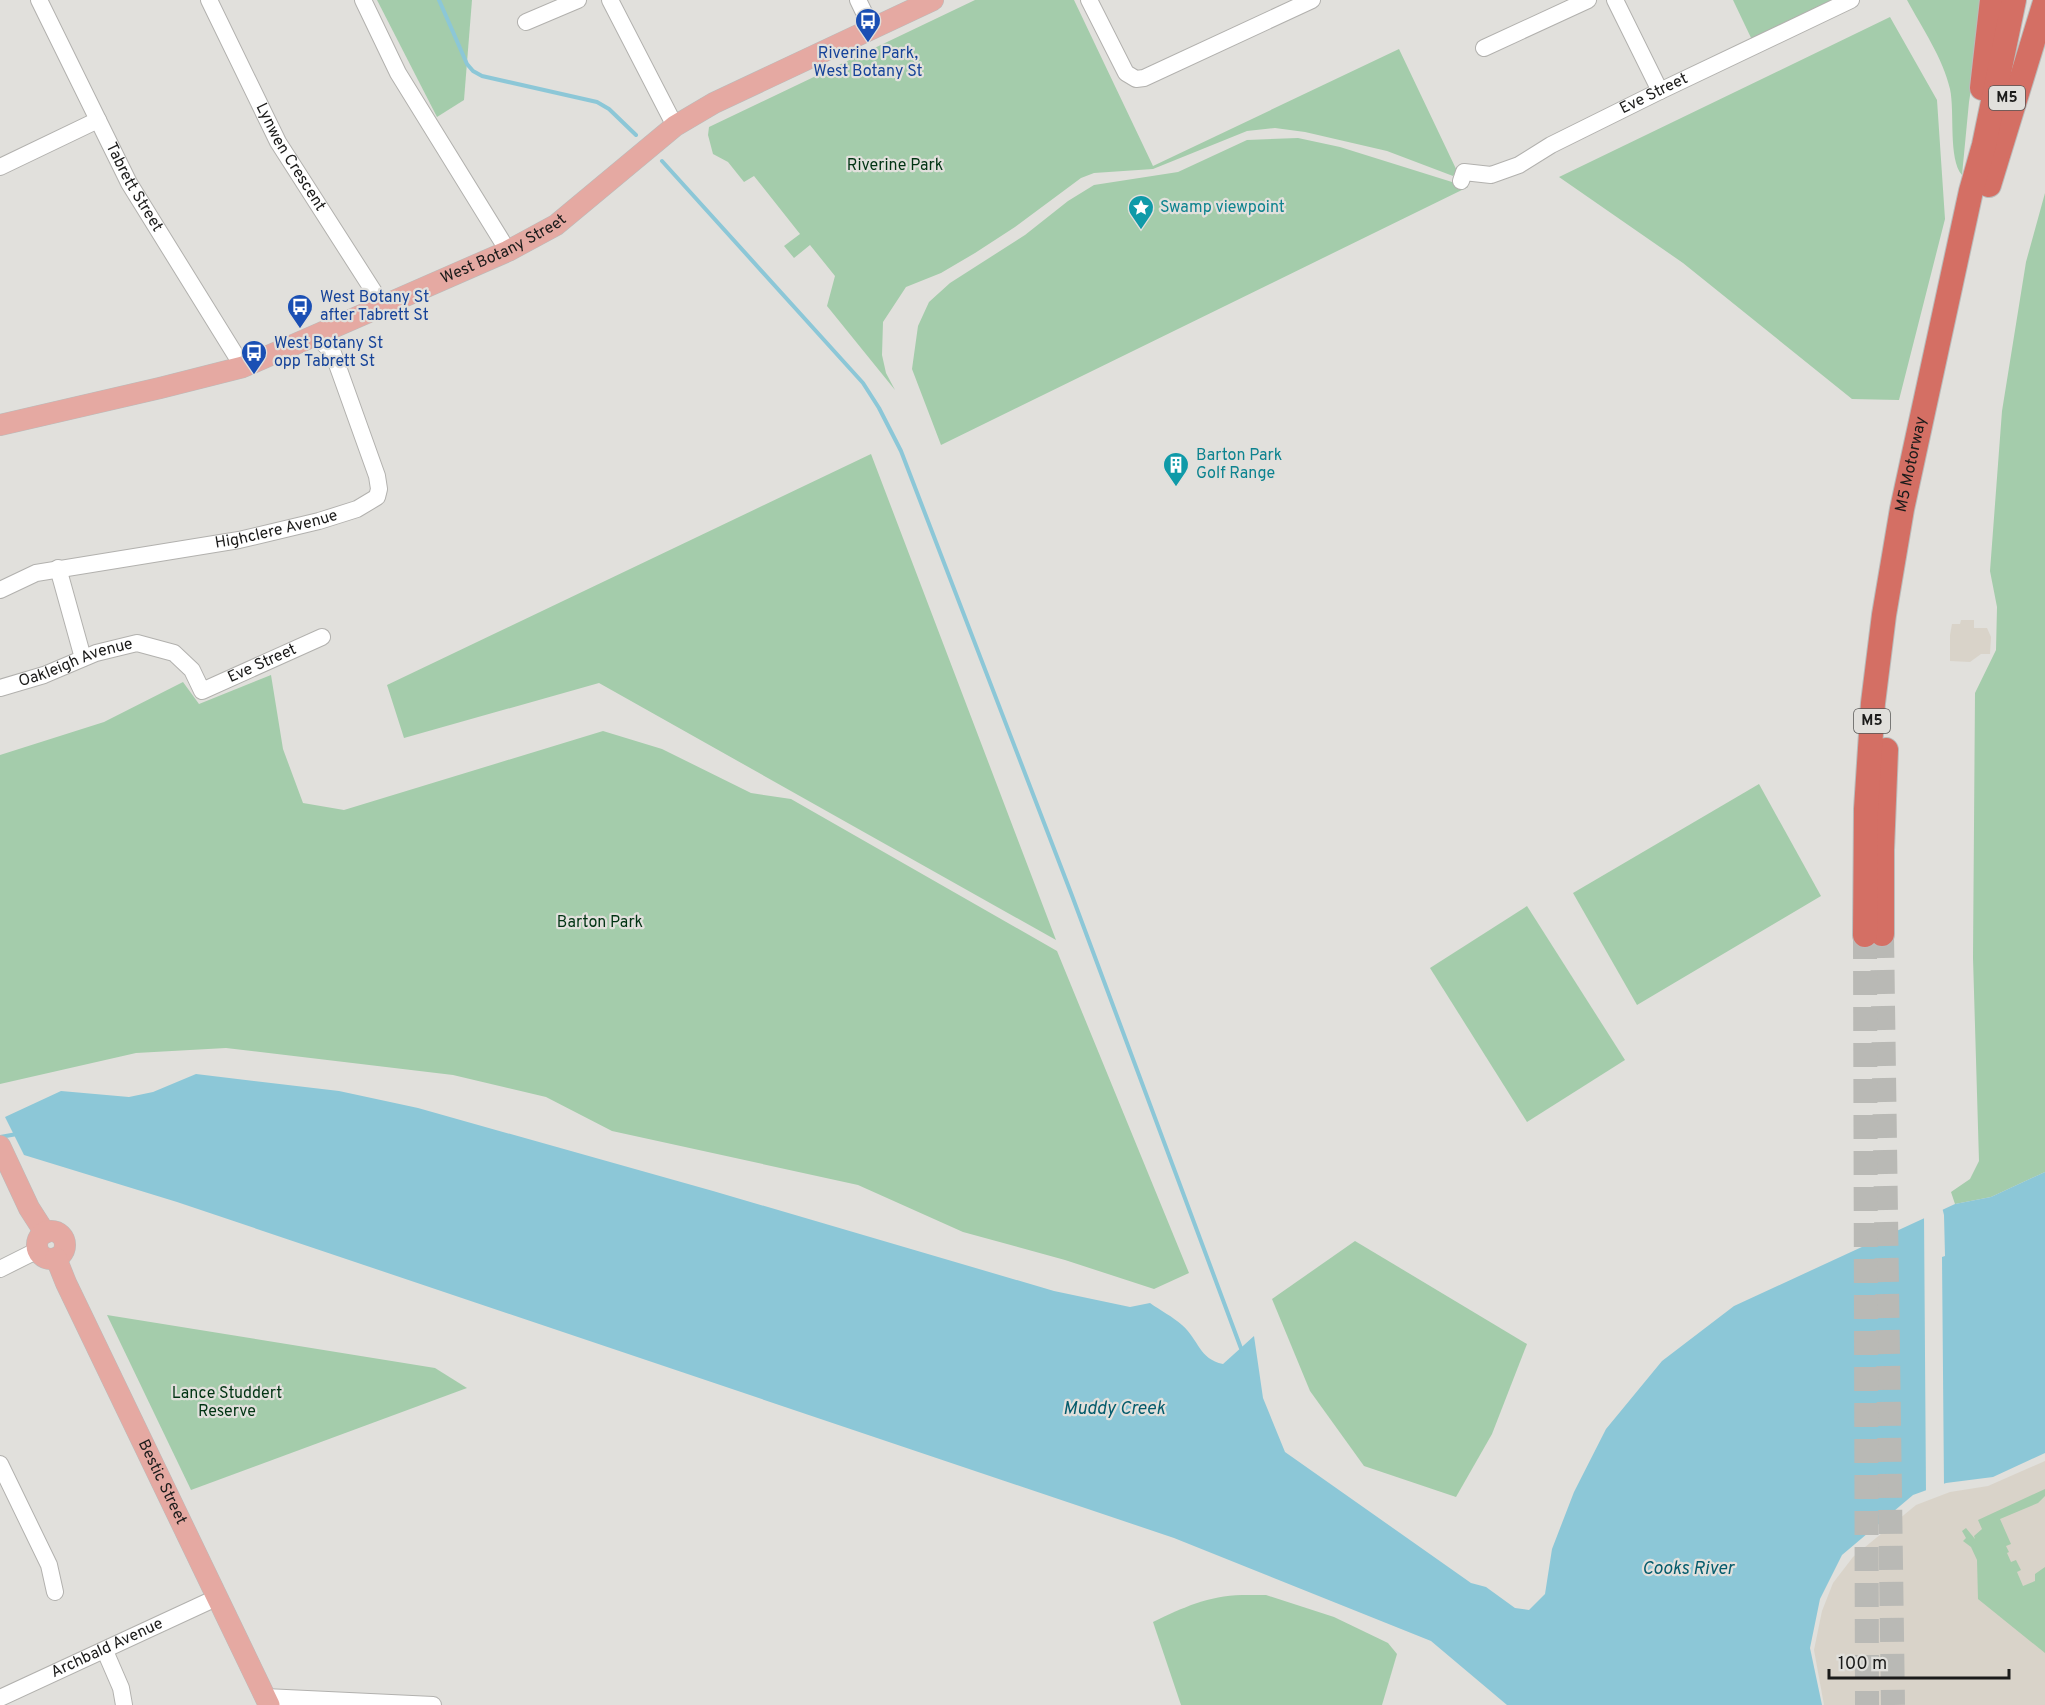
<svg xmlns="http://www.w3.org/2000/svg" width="2045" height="1705" font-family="Overpass,sans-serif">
  <rect width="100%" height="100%" fill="#e1e0dc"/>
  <g fill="#d9d3c9">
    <path d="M 1961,620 L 1974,620 L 1974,628 L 1987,628 L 1991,637 L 1990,654 L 1981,654 L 1970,662 L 1950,661 L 1950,635 L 1952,624 L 1960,624 Z"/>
    <path d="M 2045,1461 L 2045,1705 L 1824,1705 L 1814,1650 L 1822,1611 L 1833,1583 L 1853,1557 L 1916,1505 L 1950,1492 L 1988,1486 Z"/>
  </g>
  <g fill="#a4ccab">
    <path d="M 377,0 L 472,0 L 464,100 L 437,117 Z"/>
    <path d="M 975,0 L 1074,0 L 1153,166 L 1399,49 L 1457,171 L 1453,176 L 1387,151 L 1305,132 L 1275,128 L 1247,131 L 1153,169 L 1094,173 L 1081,178 L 1015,227 L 975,253 L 941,273 L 906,287 L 883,322 L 882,355 L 886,373 L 895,390 L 827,306 L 835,276 L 810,245 L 794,258 L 784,246 L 800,234 L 754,176 L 744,182 L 728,162 L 713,154 L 708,135 L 709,127 Z"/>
    <path d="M 1733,0 L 1836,0 L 1753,42 Z"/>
    <path d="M 1907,0 L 1985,0 L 1969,102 L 1962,175 C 1948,159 1955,112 1950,89 C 1943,58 1922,28 1907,0 Z"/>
    <path d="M 1890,17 L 1937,100 L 1945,219 L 1899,400 L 1852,399 L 1683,263 L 1559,177 Z"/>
    <path d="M 1298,138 L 1340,147 L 1468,187 L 941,445 L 912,369 L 918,326 L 929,302 L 950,283 L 1025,235 L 1068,201 L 1094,185 L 1178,172 L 1247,140 Z"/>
    <path d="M 2045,193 L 2045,1172 L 1991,1197 L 1955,1204 L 1951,1192 L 1970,1179 L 1979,1161 L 1973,958 L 1975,693 L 1996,650 L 1997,607 L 1990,571 L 2002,411 L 2026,262 Z"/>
    <path d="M 871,454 L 1056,940 L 599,683 L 404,738 L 387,685 Z"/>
    <path d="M 271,675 L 283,749 L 303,803 L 344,810 L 603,731 L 662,749 L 751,793 L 791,799 L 1057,951 L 1189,1273 L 1154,1289 L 1065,1260 L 963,1232 L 858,1185 L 612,1131 L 546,1097 L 453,1075 L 226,1048 L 136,1053 L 0,1084 L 0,755 L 104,722 L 183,682 L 199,704 Z"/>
    <path d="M 1759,784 L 1821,896 L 1637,1005 L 1573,893 Z"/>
    <path d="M 1527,906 L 1625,1060 L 1527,1122 L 1430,968 Z"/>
    <path d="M 1355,1241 L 1527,1344 L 1492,1434 L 1456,1497 L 1364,1466 L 1310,1391 L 1272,1299 Z"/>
    <path d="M 107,1315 L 435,1368 L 467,1388 L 191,1490 Z"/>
    <path d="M 2045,1489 L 2045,1496 L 2038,1503 L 2000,1519 L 2011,1544 L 2006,1546 L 2009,1552 L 2007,1553 L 2011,1562 L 2016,1560 L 2021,1570 L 2017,1572 L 2023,1586 L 2035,1581 L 2035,1574 L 2045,1567 L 2045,1653 L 1978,1599 L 1977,1560 L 1971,1547 L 1963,1541 L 1966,1538 L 1962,1531 L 1966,1528 L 1975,1539 L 1974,1536 L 1982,1529 L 1978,1520 Z"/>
    <path d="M 1242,1595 L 1266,1595 L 1334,1617 L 1388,1643 L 1397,1654 L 1382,1705 L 1181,1705 L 1153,1622 C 1184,1607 1208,1596 1242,1595 Z"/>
  </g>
  <path fill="#8cc7d7" d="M 196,1074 L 339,1091 L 418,1108 L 713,1191 L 1054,1291 L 1130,1307 L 1150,1303 C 1160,1310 1173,1317 1182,1325 C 1199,1340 1199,1359 1223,1364 L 1254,1336 L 1263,1398 L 1285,1452 L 1471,1583 L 1486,1587 L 1515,1608 L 1529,1610 L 1545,1594 L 1552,1549 L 1574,1492 L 1606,1429 L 1662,1361 L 1734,1306 L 1955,1204 L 1991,1197 L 2045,1172 L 2045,1453 L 1993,1477 L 1946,1483 L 1913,1495 L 1842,1555 L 1820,1599 L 1810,1648 L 1822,1705 L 1507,1705 L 1431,1641 L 1174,1538 L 177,1202 L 24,1155 L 5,1117 L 61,1091 L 129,1097 L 153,1092 Z"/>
  <path fill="#e1e0dc" d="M 1942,1207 L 1944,1215 L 1945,1256 L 1942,1257 L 1944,1487 L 1926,1494 L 1924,1215 Z"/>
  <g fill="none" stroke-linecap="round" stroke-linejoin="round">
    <g stroke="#8cc7d7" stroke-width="4">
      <path d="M 439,0 L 467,64 L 473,71 L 482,76 L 597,102 L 609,109 L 636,135"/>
      <path d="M 662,161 L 863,383 L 879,408 L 901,451 L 1071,893 L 1242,1351"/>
      <path d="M 0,1137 L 17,1134"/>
    </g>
    <g stroke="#b9b9b5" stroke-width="24" stroke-dasharray="24 12" stroke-linecap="butt">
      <path d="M 1882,934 L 1893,1705"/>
      <path d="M 1865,935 L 1867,1705"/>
    </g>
    <defs>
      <g id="minor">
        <path id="s1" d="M 39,0 L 129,183 L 243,367"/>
        <path id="s2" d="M 209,0 L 278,142 L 383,306"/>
        <path d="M 363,0 L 398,73 L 508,251"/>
        <path d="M 610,0 L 675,126"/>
        <path d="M 858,0 L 872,29"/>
        <path d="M 1089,0 L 1126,73 L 1136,79 L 1144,78 L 1312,0"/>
        <path d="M 1615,0 L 1660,91"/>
        <path d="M 526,22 L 578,0"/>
        <path d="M 1484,48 L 1588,0"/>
        <path d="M 0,167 L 98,120"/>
        <path id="s3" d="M 1461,181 L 1464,172 L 1491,175 L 1519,165 L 1551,145 L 1660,91 L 1851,0"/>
        <path d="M 58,568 L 83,658"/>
        <path id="s4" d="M 0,590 L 36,573 L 239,540 L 319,521 L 357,509 L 377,497 L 379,489 L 377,476 L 333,353 L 316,336"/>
        <path id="s5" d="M 0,688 L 44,675 L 96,653 L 137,643 L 174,653 L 192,670 L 202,691 L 322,637"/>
        <path d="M 0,1269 L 38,1250"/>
        <path d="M 0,1464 L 49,1565 L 55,1592"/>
        <path d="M 105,1651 L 121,1688 L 124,1705"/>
        <path d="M 265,1697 L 433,1705"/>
        <path id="s6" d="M 0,1698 L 216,1598"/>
      </g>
      <g id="major">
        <path id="s7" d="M 0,425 L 160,388 L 243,367 L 508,251 L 556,225 L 675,126 L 714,103 L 933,0"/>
        <path d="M 0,1146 L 29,1208 L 45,1233"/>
        <circle cx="51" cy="1245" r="14"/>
        <path id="s8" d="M 56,1258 L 66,1283 L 269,1705"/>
      </g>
      <g id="highway">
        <path d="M 1982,88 L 1992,0"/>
        <path d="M 1989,185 L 2045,2"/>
        <path d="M 1882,934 L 1882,850 L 1886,750"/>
        <path id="s9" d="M 1865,935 L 1866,809 L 1873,703 L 1884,615 L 1902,509 L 1971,191 L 1984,145 L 2014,0"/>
      </g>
    </defs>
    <use href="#minor" stroke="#b2b1ae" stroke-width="18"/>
    <use href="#major" stroke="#bbbbba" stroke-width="22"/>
    <use href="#highway" stroke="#bbbbba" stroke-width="26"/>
    <use href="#minor" stroke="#fff" stroke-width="16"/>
    <use href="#major" stroke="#e5a9a2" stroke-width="21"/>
    <use href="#highway" stroke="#d46f64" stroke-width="24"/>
  </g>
  <defs>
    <symbol id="bus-pin" viewBox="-11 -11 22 30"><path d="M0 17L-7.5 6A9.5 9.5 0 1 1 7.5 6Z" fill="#1a4fb4" stroke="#e1e0dc"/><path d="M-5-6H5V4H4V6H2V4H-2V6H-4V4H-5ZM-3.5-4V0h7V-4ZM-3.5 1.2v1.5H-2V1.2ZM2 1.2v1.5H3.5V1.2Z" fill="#fff"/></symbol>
    <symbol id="sight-pin" viewBox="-11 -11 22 30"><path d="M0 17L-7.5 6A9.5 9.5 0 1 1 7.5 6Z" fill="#0f9aa8" stroke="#e1e0dc"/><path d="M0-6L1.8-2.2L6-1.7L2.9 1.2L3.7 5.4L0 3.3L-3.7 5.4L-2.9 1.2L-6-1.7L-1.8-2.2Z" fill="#fff"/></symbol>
    <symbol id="building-pin" viewBox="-11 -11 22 30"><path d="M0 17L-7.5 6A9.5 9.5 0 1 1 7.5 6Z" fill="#0f9aa8" stroke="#e1e0dc"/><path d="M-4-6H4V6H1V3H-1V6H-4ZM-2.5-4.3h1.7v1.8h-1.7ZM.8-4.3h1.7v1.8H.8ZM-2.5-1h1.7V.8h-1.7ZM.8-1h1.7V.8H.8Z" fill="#fff"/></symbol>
  </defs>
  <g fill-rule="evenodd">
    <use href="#bus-pin" x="853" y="6" width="30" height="40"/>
    <use href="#sight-pin" x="1126" y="193" width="30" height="40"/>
    <use href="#bus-pin" x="285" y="292" width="30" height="40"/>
    <use href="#bus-pin" x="239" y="338" width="30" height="40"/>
    <use href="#building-pin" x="1161" y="450" width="30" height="40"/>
  </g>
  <g text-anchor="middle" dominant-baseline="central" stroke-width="4.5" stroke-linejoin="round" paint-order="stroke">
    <g fill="#e1e0dc" stroke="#565654" stroke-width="1.5">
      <rect x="1989" y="86" width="36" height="24" rx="4.5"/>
      <rect x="1854" y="709" width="36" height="24" rx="4.5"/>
    </g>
    <g font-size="15" font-weight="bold" fill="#1b1b1a">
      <text x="2007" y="98">M5</text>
      <text x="1872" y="721">M5</text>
    </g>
    <g font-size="16" fill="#164399" stroke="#e1e0dc" text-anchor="start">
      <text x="868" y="54" text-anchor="middle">Riverine Park,<tspan x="868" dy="18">West Botany St</tspan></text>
      <text x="320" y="298">West Botany St<tspan x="320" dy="18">after Tabrett St</tspan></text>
      <text x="274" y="344">West Botany St<tspan x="274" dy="18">opp Tabrett St</tspan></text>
    </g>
    <g font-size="16" fill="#1b1b1a" stroke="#e1e0dc">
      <text stroke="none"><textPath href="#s3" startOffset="219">Eve Street</textPath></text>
      <text stroke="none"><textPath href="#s2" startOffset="177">Lynwen Crescent</textPath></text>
      <text stroke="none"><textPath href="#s1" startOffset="210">Tabrett Street</textPath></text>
      <text stroke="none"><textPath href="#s7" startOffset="536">West Botany Street</textPath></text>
      <text stroke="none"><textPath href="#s9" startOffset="474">M5 Motorway</textPath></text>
      <text stroke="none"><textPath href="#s4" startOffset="284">Highclere Avenue</textPath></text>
      <text stroke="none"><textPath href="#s5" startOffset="80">Oakleigh Avenue</textPath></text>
      <text stroke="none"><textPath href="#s5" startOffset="297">Eve Street</textPath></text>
      <text stroke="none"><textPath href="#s8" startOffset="248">Bestic Street</textPath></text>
      <text stroke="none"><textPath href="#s6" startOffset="118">Archbald Avenue</textPath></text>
    </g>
    <g font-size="16" fill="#013313" stroke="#e1e0dc">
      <text x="895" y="166">Riverine Park</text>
      <text x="600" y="923">Barton Park</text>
      <text x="227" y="1394">Lance Studdert<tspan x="227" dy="18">Reserve</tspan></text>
    </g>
    <g font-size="16" fill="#0d838f" stroke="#e1e0dc" text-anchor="start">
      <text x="1160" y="208">Swamp viewpoint</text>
      <text x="1196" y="456">Barton Park<tspan x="1196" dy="18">Golf Range</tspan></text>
    </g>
    <g font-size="18" font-style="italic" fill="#045b6c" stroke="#e1e0dc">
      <text x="1114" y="1409">Muddy Creek</text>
      <text x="1688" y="1569">Cooks River</text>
    </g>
  </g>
  <path d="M1829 1669v9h180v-9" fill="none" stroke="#1b1b1a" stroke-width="3"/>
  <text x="1838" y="1669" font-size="18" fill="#1b1b1a" stroke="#e1e0dc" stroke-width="4.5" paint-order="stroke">100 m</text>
</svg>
